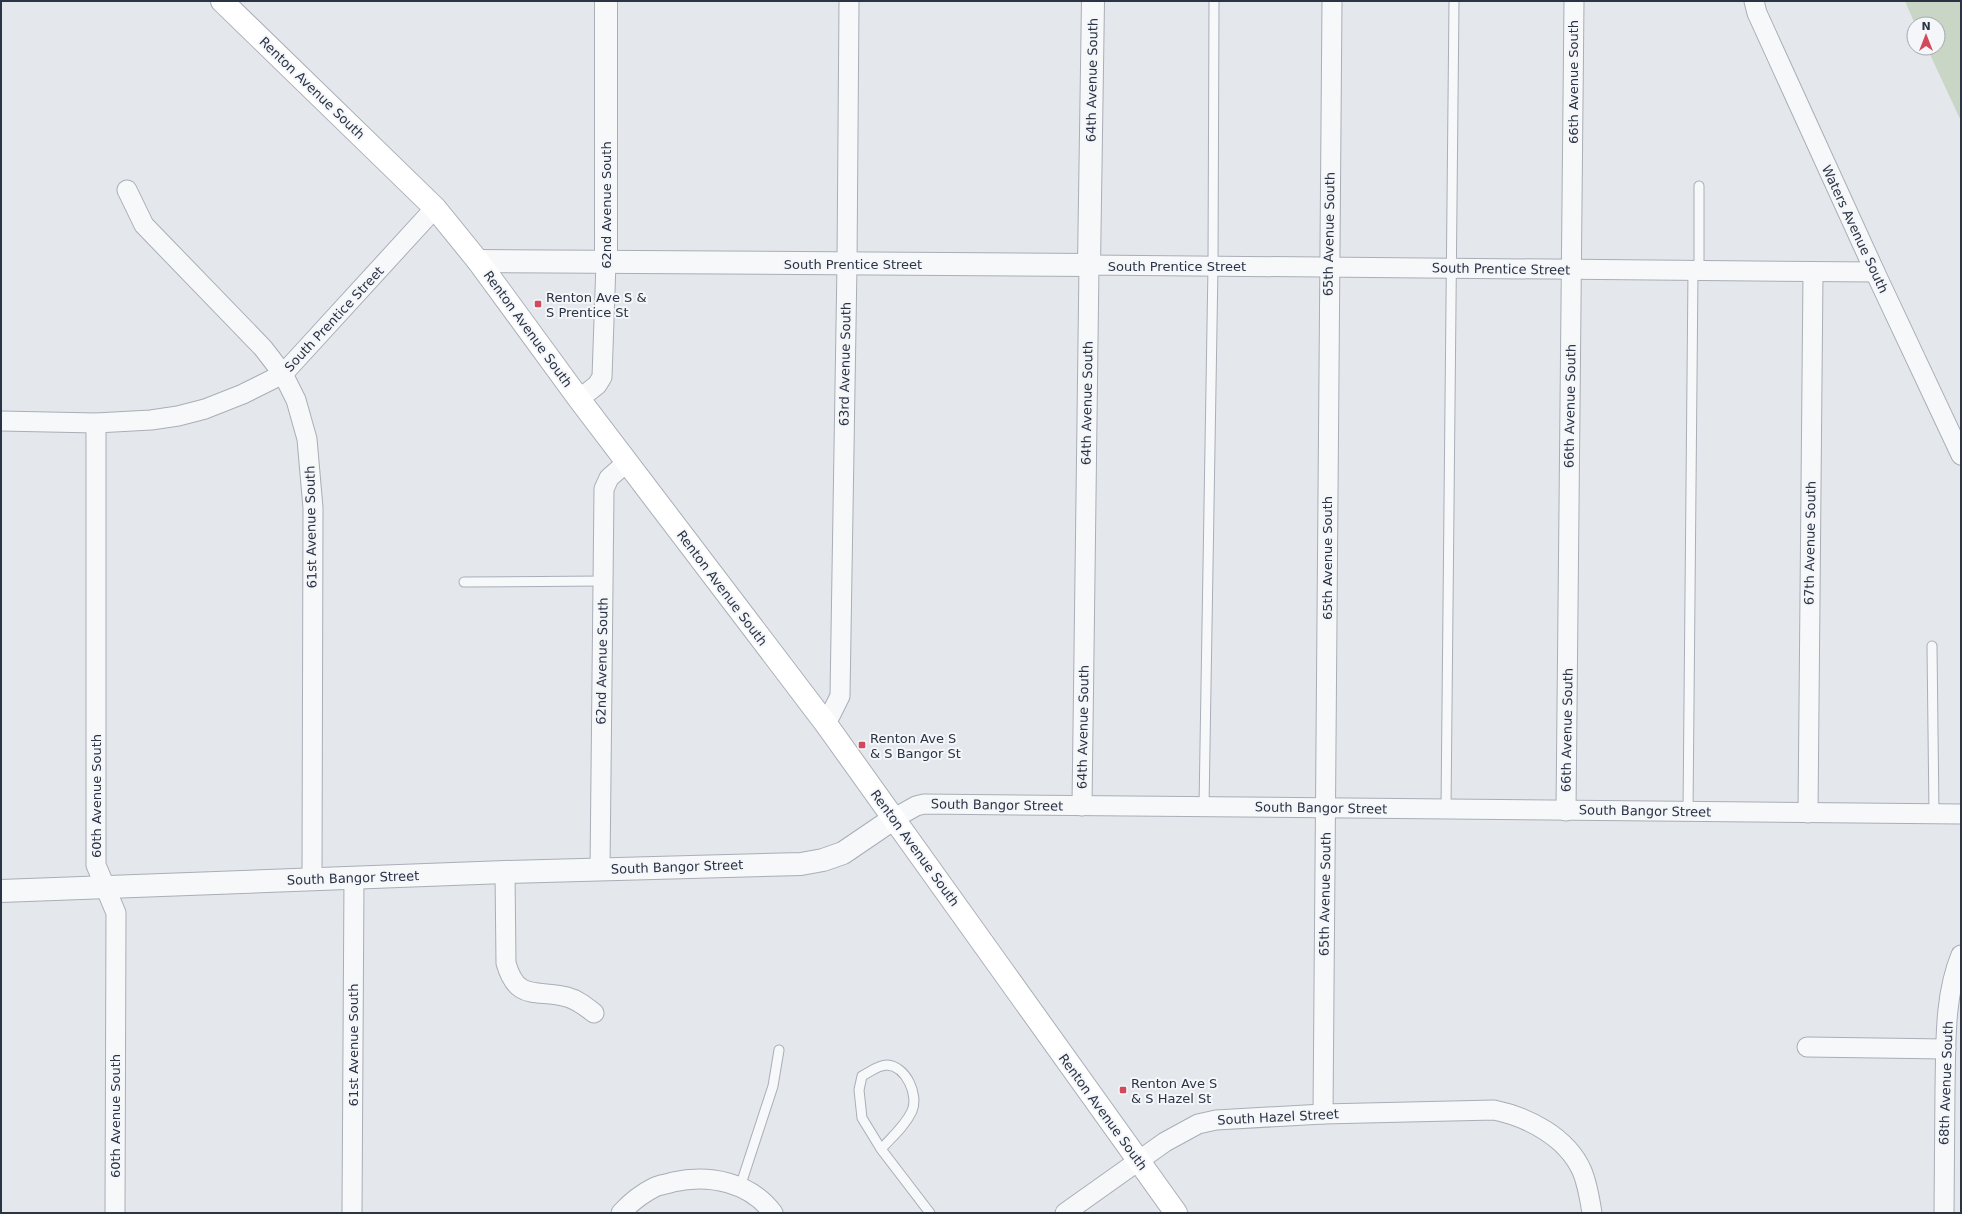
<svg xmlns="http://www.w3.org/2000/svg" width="1962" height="1214" font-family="'DejaVu Sans',sans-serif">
  <rect width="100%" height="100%" fill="#e4e7ec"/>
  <path fill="#c9d6c5" d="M 1905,1 L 1961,1 L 1961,121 L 1927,48 L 1938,48 L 1938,24 L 1915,24 Z"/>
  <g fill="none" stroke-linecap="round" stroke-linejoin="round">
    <defs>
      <g id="service">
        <path d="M 1699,186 L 1699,271"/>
        <path d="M 464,582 L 603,581"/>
        <path d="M 1932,646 L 1934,814"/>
        <path d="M 1204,807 L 1213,266 L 1214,1"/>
        <path d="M 1446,809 L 1454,1"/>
        <path d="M 1688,812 L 1693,271"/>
        <path d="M 881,1149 C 892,1137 905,1126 912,1111 C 919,1095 906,1066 887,1065 C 878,1065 870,1072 862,1076 L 859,1090 L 862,1118 L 881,1149 L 930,1213"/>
        <path d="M 740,1187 L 773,1086 L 779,1050"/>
      </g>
      <g id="minor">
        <path d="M 1754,1 L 1757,13 L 1875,272 L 1961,455"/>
        <path d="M 127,190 L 144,225 L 263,348 L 283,374 L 296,400 L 307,439 L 313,508 L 312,879"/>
        <path d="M 579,399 L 597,385 L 602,377 L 606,263"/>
        <path d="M 1,421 L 96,423 L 151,420 L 178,416 L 205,409 L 243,394 L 283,374 L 435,208"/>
        <path d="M 96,423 L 96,865 L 116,913 L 115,1213"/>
        <path d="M 826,724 L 840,696 L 847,264 L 849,1"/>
        <path d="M 1082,806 L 1089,265 L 1875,272"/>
        <path d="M 1566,811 L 1574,1"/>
        <path d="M 1808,813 L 1813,273"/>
        <path d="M 893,819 L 916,806 L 924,804 L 1961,814"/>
        <path d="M 600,870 L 604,489 L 609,478 L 627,462"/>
        <path d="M 505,872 L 506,963 C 517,1002 536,989 567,997 C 578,1000 585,1006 594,1013"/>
        <path d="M 1807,1047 L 1946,1049"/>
        <path d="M 1323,1114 L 1332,1"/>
        <path d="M 352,1213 L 354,878"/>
        <path d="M 621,1213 C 631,1202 641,1194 655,1187 C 660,1185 667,1184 673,1182 C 709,1174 750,1182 773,1213"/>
        <path d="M 1065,1213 L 1165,1142 L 1198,1124 L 1216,1120 L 1323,1114 L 1494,1110 C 1528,1117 1567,1137 1582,1171 C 1587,1183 1590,1200 1592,1213"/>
        <path d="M 1944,1213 C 1944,1171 1945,1129 1945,1088 C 1946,1044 1944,996 1961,955"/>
      </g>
      <g id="tertiary">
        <path d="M 606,1 L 606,263"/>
        <path d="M 478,261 L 1089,265 L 1093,1"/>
        <path d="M 1,891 L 505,872 L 801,864 L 823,860 L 843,853 L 893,819"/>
      </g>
      <path id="secondary" d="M 222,1 L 435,208 L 478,261 L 579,399 L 826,724 L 1176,1213"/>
    </defs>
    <use href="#service" stroke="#a9aeb7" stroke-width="11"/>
    <use href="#minor" stroke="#a9aeb7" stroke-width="21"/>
    <use href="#tertiary" stroke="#a9aeb7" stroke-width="24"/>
    <use href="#secondary" stroke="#a9aeb7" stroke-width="24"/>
    <use href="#service" stroke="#f7f8fa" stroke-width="9"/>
    <use href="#minor" stroke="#f7f8fa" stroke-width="19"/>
    <use href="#tertiary" stroke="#f7f8fa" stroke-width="22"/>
    <use href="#secondary" stroke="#fff" stroke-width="22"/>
  </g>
  <g fill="#d1495b" stroke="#f4f6f9" stroke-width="1.5">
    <rect x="534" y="300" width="8" height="8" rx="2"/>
    <rect x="858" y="741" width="8" height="8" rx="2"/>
    <rect x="1119" y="1086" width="8" height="8" rx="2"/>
  </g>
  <g text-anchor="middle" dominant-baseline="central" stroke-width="4" stroke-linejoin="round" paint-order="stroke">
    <g font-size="13" fill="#2b3445" stroke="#f4f6f9">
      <text transform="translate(1092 80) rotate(-89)">64th Avenue South</text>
      <text transform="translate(1573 82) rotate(-90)">66th Avenue South</text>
      <text transform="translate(312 88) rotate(44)">Renton Avenue South</text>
      <text transform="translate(606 205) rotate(-90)">62nd Avenue South</text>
      <text transform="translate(1855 229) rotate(65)">Waters Avenue South</text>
      <text transform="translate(1329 234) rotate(-89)">65th Avenue South</text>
      <text x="853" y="264">South Prentice Street</text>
      <text x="1177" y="266">South Prentice Street</text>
      <text transform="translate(1501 269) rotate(1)">South Prentice Street</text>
      <text transform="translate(334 319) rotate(-47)">South Prentice Street</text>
      <text transform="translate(528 329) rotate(54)">Renton Avenue South</text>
      <text transform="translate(845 364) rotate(-89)">63rd Avenue South</text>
      <text transform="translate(1087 403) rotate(-89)">64th Avenue South</text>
      <text transform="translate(1570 406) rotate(-89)">66th Avenue South</text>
      <text transform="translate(311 527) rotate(-91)">61st Avenue South</text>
      <text transform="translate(1810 543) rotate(-89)">67th Avenue South</text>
      <text transform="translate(1327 558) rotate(-90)">65th Avenue South</text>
      <text transform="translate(722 588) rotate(53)">Renton Avenue South</text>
      <text transform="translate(602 661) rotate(-89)">62nd Avenue South</text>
      <text transform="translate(1083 727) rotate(-89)">64th Avenue South</text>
      <text transform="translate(1567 730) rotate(-89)">66th Avenue South</text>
      <text transform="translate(96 796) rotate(-90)">60th Avenue South</text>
      <text transform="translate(997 805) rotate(1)">South Bangor Street</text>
      <text transform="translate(1321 808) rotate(1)">South Bangor Street</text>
      <text transform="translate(1645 811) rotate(1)">South Bangor Street</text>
      <text transform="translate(915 848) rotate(54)">Renton Avenue South</text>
      <text transform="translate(677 867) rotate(-2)">South Bangor Street</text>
      <text transform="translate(353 878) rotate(-2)">South Bangor Street</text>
      <text transform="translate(1325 894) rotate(-89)">65th Avenue South</text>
      <text transform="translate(353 1045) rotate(-90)">61st Avenue South</text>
      <text transform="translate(1946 1083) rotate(-88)">68th Avenue South</text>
      <text transform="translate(1103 1112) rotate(54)">Renton Avenue South</text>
      <text transform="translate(115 1116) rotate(-90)">60th Avenue South</text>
      <text transform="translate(1278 1117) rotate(-3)">South Hazel Street</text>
    </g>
    <g font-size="13" fill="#2b3445" stroke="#f4f6f9" text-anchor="start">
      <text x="546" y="297">Renton Ave S &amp;<tspan x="546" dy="15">S Prentice St</tspan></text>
      <text x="870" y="738">Renton Ave S<tspan x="870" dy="15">&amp; S Bangor St</tspan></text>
      <text x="1131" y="1083">Renton Ave S<tspan x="1131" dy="15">&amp; S Hazel St</tspan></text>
    </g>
  </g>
  <rect width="1962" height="1214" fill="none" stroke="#2b3445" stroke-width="4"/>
  <g transform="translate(1926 36)"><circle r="19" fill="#f4f6f9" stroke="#a4a8b1"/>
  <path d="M0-3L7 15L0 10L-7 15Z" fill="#d1495b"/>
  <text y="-6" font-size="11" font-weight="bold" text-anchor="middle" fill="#2b3445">N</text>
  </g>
</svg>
